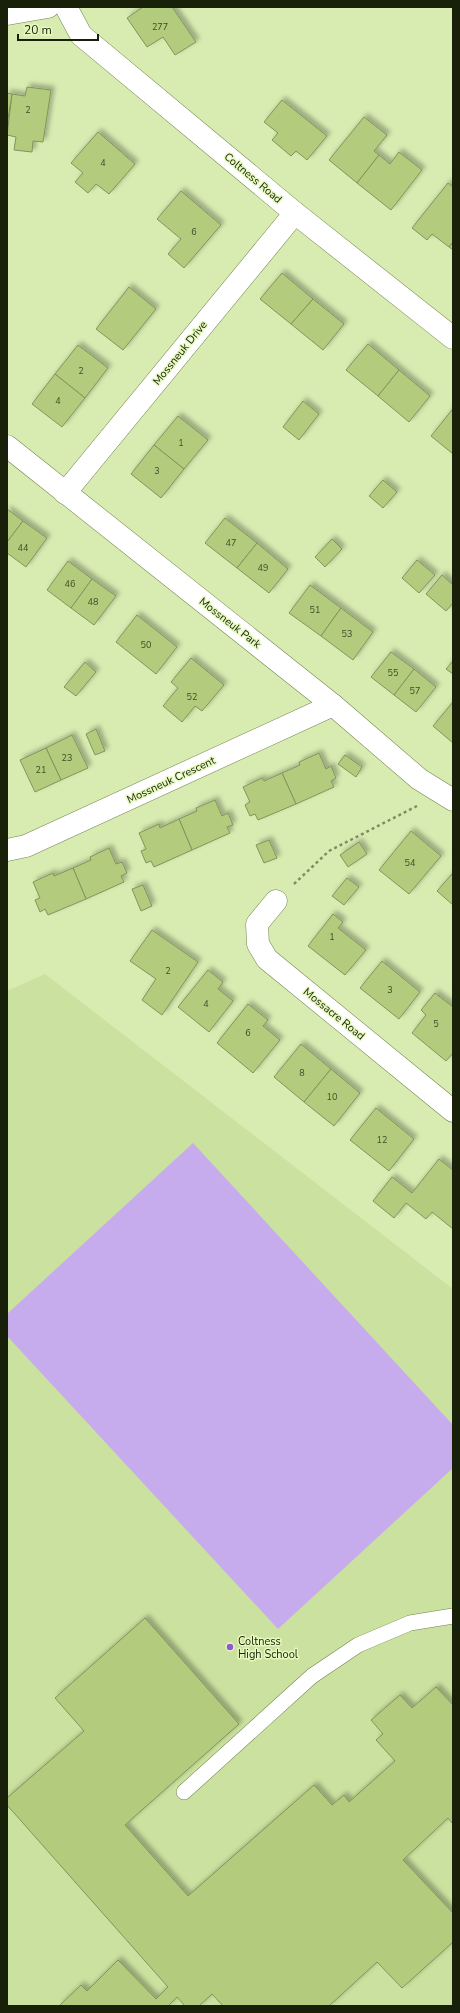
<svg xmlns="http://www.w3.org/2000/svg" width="460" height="2013" font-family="'Nunito Sans',sans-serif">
  <defs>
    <filter id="shadow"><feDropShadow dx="3.5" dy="-3.5" stdDeviation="2" flood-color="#0004"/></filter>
  </defs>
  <rect width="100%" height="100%" fill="#d8ecb1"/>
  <path fill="#cbe19f" d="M 45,974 L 453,1289 L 453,2006 L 7,2006 L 7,991 Z"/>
  <path fill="#c7aced" d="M 193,1143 L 453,1425 L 453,1468 L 278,1629 L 7,1336 L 7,1314 Z"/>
  <g fill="#b2cb7b" stroke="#82945d" filter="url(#shadow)">
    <path d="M 143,7 L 172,7 L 196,42 L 175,55 L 163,37 L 147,47 L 127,18 Z"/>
    <path d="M 27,87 L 51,90 L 43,142 L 33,141 L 32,152 L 14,150 L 16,137 L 7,135 L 12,94 L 25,96 Z"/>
    <path d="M 7,93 L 12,94 L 7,125 Z"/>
    <path d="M 282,100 L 327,136 L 307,160 L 296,151 L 291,156 L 272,140 L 278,133 L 264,122 Z"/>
    <path d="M 364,117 L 387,135 L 374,151 L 379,155 L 357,183 L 329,160 Z"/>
    <path d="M 98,132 L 135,164 L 109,194 L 96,184 L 88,193 L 75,182 L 83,173 L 71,163 Z"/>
    <path d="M 399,152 L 422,170 L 391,210 L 357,183 L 379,155 L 390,164 Z"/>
    <path d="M 448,183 L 453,187 L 453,242 L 449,247 L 432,234 L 427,240 L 412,228 Z"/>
    <path d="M 181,191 L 221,225 L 184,268 L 168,254 L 181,239 L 157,219 Z"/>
    <path d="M 453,242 L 453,250 L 449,247 Z"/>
    <path d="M 282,273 L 313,299 L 291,324 L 260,299 Z"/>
    <path d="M 129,287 L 156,309 L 123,350 L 96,329 Z"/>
    <path d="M 313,299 L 344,324 L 323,350 L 291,324 Z"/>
    <path d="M 368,344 L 399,370 L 378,396 L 346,370 Z"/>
    <path d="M 78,345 L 108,368 L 85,398 L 55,374 Z"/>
    <path d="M 399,370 L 430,396 L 409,422 L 378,396 Z"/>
    <path d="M 55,374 L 85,398 L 62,427 L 32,404 Z"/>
    <path d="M 303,401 L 319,414 L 299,440 L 283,427 Z"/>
    <path d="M 452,410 L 453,411 L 453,454 L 431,436 Z"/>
    <path d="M 178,416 L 208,440 L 184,469 L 154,445 Z"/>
    <path d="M 154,445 L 184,469 L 161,498 L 131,474 Z"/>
    <path d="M 383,480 L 397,492 L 383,508 L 369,496 Z"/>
    <path d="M 7,509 L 23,521 L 7,542 Z"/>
    <path d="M 225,518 L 257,543 L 237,568 L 205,543 Z"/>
    <path d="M 23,521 L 47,538 L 26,567 L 7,553 L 7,542 Z"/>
    <path d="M 332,539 L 342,549 L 325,567 L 315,557 Z"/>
    <path d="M 257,543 L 288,569 L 269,593 L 237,568 Z"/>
    <path d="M 417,560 L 435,575 L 419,593 L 402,578 Z"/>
    <path d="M 68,561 L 92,579 L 71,608 L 47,590 Z"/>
    <path d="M 442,575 L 453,585 L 453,603 L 446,611 L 426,594 Z"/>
    <path d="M 92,579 L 116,596 L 94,625 L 71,608 Z"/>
    <path d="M 310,585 L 341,608 L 321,636 L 289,613 Z"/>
    <path d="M 341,608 L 373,632 L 353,660 L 321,636 Z"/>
    <path d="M 137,615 L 177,647 L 156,674 L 116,642 Z"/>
    <path d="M 391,652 L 414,669 L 394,695 L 371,677 Z"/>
    <path d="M 191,658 L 224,685 L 202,711 L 195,706 L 182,722 L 163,706 L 178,688 L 171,682 Z"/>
    <path d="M 453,661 L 453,674 L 446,669 Z"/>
    <path d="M 85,662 L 96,672 L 76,696 L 64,687 Z"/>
    <path d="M 414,669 L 436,687 L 416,712 L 394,695 Z"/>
    <path d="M 453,702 L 453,743 L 433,726 Z"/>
    <path d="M 96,729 L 105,751 L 95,755 L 86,734 Z"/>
    <path d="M 72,735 L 88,768 L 61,780 L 46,748 Z"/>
    <path d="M 46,748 L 61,780 L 35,792 L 20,760 Z"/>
    <path d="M 319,753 L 326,769 L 331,766 L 336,778 L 331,781 L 334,787 L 296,804 L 282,773 L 300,765 L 299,762 Z"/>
    <path d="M 345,755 L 362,767 L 356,777 L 338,764 Z"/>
    <path d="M 282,773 L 296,804 L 258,820 L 255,814 L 250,816 L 245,805 L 250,802 L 243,787 L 262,778 L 264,781 Z"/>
    <path d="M 215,800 L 222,816 L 228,813 L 233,825 L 227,827 L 230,833 L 192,850 L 179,819 L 197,811 L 196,808 Z"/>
    <path d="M 179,819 L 192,850 L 154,867 L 151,861 L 146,863 L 141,851 L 146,849 L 139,833 L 159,824 L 160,828 Z"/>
    <path d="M 411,831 L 441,856 L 409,894 L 379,870 Z"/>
    <path d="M 269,840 L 277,858 L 264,863 L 256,845 Z"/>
    <path d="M 359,842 L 367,854 L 348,867 L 340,855 Z"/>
    <path d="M 109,848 L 116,864 L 122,862 L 127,873 L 121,876 L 124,882 L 86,899 L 73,868 L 91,860 L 90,857 Z"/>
    <path d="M 73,868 L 86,899 L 48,915 L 45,909 L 40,912 L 35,900 L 40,898 L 33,882 L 53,873 L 54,876 Z"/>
    <path d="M 453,873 L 453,905 L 437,891 Z"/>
    <path d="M 347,878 L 359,887 L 344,905 L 332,896 Z"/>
    <path d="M 143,885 L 152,906 L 141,911 L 132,889 Z"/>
    <path d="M 333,914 L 343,922 L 338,928 L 366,950 L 345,975 L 308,946 Z"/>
    <path d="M 152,930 L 198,962 L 162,1015 L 142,1000 L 156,979 L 130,961 Z"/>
    <path d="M 382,961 L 420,992 L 399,1019 L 360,988 Z"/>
    <path d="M 208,970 L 223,982 L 218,989 L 233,1001 L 209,1032 L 178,1007 Z"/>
    <path d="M 435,993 L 453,1007 L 453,1053 L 446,1061 L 412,1033 L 426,1015 L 421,1010 Z"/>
    <path d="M 248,1004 L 268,1020 L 263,1026 L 280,1040 L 253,1073 L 217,1043 Z"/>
    <path d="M 301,1044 L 331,1069 L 304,1102 L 274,1077 Z"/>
    <path d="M 331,1069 L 360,1093 L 334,1126 L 304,1102 Z"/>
    <path d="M 376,1108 L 414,1139 L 389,1171 L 350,1140 Z"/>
    <path d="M 439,1159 L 453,1170 L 453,1229 L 432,1212 L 426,1219 L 406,1203 L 394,1218 L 373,1201 L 392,1177 L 412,1193 Z"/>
    <path d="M 145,1618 L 239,1724 L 125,1825 L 188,1896 L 314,1785 L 332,1805 L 344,1795 L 349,1802 L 395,1761 L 376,1740 L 383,1734 L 371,1720 L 400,1695 L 412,1708 L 436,1687 L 453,1705 L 453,1824 L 448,1818 L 403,1860 L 453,1913 L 453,1942 L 402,1988 L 377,1962 L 329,2006 L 223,2006 L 212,1994 L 199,2006 L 185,2006 L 177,1997 L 168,2006 L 59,2006 L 81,1985 L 87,1991 L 118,1960 L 156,1999 L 168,1987 L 7,1805 L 7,1798 L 84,1731 L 55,1698 Z"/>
  </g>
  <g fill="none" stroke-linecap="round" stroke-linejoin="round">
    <defs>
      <path id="lane" d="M 184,1792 L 312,1676 L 358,1645 L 410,1623 L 453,1616"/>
      <g id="street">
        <path d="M 7,446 L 333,705 L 419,779 L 453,800"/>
        <path d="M 65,493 L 295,213"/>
        <path d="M 7,850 L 26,846 L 333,705"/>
        <path d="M 276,901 L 257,924 L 258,944 L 267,959 L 453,1111"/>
      </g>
      <path id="secondary" d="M 66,7 L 81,35 L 295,213 L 453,338"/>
      <path id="primary" d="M 7,14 L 48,7"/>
    </defs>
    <use href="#lane" stroke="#73844d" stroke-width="16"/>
    <use href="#street" stroke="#73844d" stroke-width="23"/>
    <use href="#secondary" stroke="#73844d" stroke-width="23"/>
    <use href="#primary" stroke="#73844d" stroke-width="23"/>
    <path stroke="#808e64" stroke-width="2.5" stroke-dasharray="3 3" stroke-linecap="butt" d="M 294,884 L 329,851 L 417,806"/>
    <use href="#lane" stroke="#fff" stroke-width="15"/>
    <use href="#street" stroke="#fff" stroke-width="22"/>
    <use href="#secondary" stroke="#fff" stroke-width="22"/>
    <use href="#primary" stroke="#fff" stroke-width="22"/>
  </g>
  <circle fill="#9058cf" stroke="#e6f9be" stroke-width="1.5" cx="230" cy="1647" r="4"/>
  <g text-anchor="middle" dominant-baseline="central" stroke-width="3" stroke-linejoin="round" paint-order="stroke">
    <g font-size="9" fill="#3f4b26">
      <text x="160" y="27">277</text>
      <text x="28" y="110">2</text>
      <text x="103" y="163">4</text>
      <text x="194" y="232">6</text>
      <text x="81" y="371">2</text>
      <text x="58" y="401">4</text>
      <text x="181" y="443">1</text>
      <text x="157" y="471">3</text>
      <text x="231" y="543">47</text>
      <text x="23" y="548">44</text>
      <text x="263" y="568">49</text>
      <text x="70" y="584">46</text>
      <text x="93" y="602">48</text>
      <text x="315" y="610">51</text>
      <text x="347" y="634">53</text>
      <text x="146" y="645">50</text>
      <text x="393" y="673">55</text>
      <text x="415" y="691">57</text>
      <text x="192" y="697">52</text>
      <text x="67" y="758">23</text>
      <text x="41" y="770">21</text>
      <text x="410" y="863">54</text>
      <text x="332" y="937">1</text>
      <text x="168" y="971">2</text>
      <text x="390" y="990">3</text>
      <text x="206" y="1004">4</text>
      <text x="436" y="1024">5</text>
      <text x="248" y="1033">6</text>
      <text x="302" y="1073">8</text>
      <text x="332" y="1097">10</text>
      <text x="382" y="1140">12</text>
    </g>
    <g font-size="11" fill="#19200a" stroke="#e6f9be">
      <text transform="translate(253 178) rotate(40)">Coltness Road</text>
      <text transform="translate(180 353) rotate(-51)">Mossneuk Drive</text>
      <text transform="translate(230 623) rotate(38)">Mossneuk Park</text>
      <text transform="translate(171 780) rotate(-25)">Mossneuk Crescent</text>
      <text transform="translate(334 1014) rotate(39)">Mossacre Road</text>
    </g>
    <g font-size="11" fill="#19200a" stroke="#e6f9be" text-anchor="start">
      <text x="238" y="1641">Coltness<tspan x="238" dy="13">High School</tspan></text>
    </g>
  </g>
  <rect width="460" height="2013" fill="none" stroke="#19200a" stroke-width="16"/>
  <path d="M18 34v6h80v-6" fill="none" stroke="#19200a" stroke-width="2"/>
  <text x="24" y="34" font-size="12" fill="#19200a" stroke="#e6f9be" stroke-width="3" paint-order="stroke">20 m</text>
</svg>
